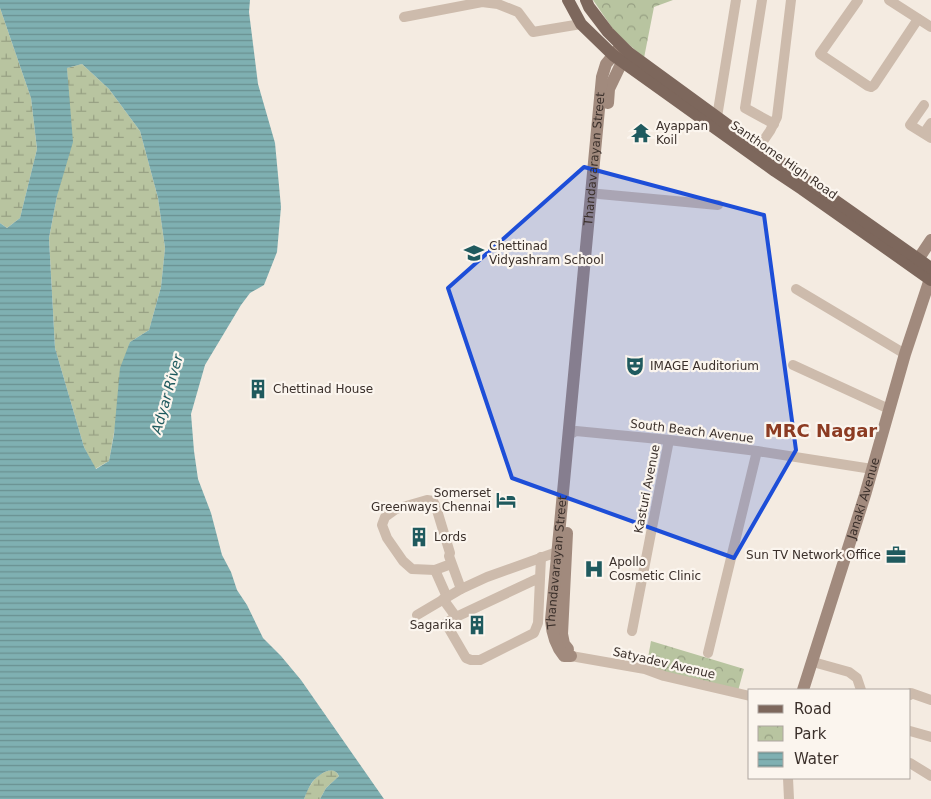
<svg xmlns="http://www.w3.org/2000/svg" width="931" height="799" font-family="'DejaVu Sans',sans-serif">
  <defs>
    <pattern id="wetland-marsh" width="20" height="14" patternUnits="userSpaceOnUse" patternTransform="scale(1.25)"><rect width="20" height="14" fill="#b8c4a0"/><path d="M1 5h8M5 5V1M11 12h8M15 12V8" fill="none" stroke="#97a083"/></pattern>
    <pattern id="park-crowns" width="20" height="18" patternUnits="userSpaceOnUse" patternTransform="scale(1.25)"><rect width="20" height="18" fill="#b8c4a0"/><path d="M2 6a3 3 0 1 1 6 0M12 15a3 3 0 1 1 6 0" fill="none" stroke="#97a083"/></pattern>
    <pattern id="water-rules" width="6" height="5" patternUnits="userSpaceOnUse" patternTransform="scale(1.25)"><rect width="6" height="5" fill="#7fb0b2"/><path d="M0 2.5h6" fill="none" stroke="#699091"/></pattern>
  </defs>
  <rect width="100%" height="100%" fill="#f4ebe1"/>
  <g fill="url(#wetland-marsh)">
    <path d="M 0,8 L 31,98 L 37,149 L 20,218 L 7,228 L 0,223 Z"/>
    <path d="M 82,64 L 109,89 L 140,131 L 158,198 L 165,248 L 161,287 L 149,330 L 130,342 L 109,461 L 95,469 L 84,447 L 55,348 L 49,238 L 57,196 L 68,89 L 67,68 Z"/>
    <path d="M 332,770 L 336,772 L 339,776 L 326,788 L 320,799 L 304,799 C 309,785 317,772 332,770 Z"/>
  </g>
  <g fill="url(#park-crowns)">
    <path d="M 593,0 L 673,0 L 654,7 L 644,58 L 615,32 Z"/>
    <path d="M 651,641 L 744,669 L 738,691 L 646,669 Z"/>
  </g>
  <path fill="url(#water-rules)" fill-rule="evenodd" d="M 0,0 L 250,0 L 249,12 L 258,84 L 275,143 L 281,207 L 277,252 L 264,285 L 250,293 L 241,305 L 205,365 L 191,414 L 194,451 L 198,479 L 211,513 L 222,555 L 231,572 L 237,590 L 247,605 L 263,638 L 281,656 L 301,680 L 384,799 L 320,799 L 326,788 L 339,776 C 333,763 316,776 311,784 C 308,789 306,794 304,799 L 0,799 L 0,223 L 7,228 L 20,218 L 37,149 L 31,98 L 0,8 ZM 82,64 L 109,89 L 140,131 L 158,198 L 165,248 L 161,287 L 149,330 L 130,342 L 120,368 L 114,434 L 109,461 L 96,469 L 84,447 L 55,348 L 49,238 L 57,196 L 73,142 L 67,68 Z"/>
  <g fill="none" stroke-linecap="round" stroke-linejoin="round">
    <g stroke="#cdbbac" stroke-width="10">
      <path d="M 762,0 L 745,108 L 774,124"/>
      <path d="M 858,0 L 820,54 L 868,86 L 871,87 L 874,85 L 918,19"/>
      <path d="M 889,0 L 931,27"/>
      <path d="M 404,17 L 482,2 L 498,4 L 518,12 L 533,32 L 581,24"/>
      <path d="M 924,105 L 910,125 L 931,138"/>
      <path d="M 717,117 L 736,0"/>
      <path d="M 924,133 L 931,123"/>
      <path d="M 759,147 L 770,131 L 777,117 L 791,0"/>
      <path d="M 599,194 L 718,205"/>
      <path d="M 796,289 L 905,354"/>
      <path d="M 793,365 L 889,409"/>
      <path d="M 569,435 L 576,431 L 669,440 L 757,451 L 872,469"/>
      <path d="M 451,564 L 435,570 L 412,569 L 403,561 L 387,538 L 382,525 L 385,517 L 396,509 L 427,500 L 433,501 L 436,507 L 450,553 L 449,556 L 461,589"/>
      <path d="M 435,570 L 447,597"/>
      <path d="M 539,578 L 456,617 L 447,622 L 448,627 L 466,658 L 471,660 L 480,660 L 534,633 L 538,623 L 541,557"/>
      <path d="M 443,599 L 456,617"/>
      <path d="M 417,615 L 461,589 L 487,577 L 557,552 L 565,552"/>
      <path d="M 632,631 L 669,440"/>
      <path d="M 708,653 L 757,451"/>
      <path d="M 571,656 L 645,669 L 664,676 L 750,696"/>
      <path d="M 813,662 L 849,672 L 857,678 L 861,690"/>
      <path d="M 910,695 L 911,693 L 931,700"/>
      <path d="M 910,731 L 931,737"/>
      <path d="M 910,763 L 931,776"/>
      <path d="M 788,778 L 789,799"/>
    </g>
    <g stroke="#a18a7d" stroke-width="12">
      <path d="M 608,103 L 609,89 L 622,62 L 628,52"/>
      <path d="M 913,267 L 931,240"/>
      <path d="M 567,533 L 562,634 L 564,644 L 568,649"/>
      <path id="s1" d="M 571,656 L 564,656 C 555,645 552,634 551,620 L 602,77 L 606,64 L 620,47"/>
      <path id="s2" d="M 803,690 L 865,495 L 905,354 L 931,276"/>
    </g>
    <g stroke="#7d675c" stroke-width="12">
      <path d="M 568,0 L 581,24 L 613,55 L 775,171 L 802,189 L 931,280"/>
      <path d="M 586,0 L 589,7 L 608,32 L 628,52 L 739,133 L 931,268"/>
    </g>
  </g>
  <path fill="#1d4ed8" fill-opacity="0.2" stroke="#1d4ed8" stroke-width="4" stroke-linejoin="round" d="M 584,167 L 764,215 L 796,450 L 734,558 L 512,478 L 448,288 Z"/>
  <defs>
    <symbol id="temple-bare" viewBox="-9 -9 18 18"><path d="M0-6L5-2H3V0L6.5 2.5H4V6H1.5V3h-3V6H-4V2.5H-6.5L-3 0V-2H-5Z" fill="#1f5a5e" stroke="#fbf5ee" stroke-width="2.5" paint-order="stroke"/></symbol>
    <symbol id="school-bare" viewBox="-9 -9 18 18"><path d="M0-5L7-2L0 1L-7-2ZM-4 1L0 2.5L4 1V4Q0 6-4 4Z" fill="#1f5a5e" stroke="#fbf5ee" stroke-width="2.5" paint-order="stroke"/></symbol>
    <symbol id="theatre-bare" viewBox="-9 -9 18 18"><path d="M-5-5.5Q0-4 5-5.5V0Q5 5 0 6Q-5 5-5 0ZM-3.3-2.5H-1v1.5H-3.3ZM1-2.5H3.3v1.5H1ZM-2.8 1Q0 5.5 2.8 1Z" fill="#1f5a5e" stroke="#fbf5ee" stroke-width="2.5" paint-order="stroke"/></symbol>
    <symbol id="building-bare" viewBox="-9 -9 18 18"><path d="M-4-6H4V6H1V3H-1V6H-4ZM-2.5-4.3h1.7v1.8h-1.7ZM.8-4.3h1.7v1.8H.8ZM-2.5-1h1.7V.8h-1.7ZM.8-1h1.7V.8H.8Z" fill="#1f5a5e" stroke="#fbf5ee" stroke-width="2.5" paint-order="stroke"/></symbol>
    <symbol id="hotel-bare" viewBox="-9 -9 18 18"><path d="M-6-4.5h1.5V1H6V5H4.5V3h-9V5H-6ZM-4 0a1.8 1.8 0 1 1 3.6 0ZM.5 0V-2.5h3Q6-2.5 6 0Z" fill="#1f5a5e" stroke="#fbf5ee" stroke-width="2.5" paint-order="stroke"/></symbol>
    <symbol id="office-bare" viewBox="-9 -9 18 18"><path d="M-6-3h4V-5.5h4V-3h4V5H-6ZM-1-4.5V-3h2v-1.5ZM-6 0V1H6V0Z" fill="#1f5a5e" stroke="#fbf5ee" stroke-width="2.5" paint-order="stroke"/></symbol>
    <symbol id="hospital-bare" viewBox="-9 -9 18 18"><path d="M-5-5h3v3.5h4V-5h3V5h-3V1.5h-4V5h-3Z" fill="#1f5a5e" stroke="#fbf5ee" stroke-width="2.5" paint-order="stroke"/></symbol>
  </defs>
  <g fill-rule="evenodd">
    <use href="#temple-bare" x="627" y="119" width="28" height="28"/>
    <use href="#school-bare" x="460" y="239" width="28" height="28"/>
    <use href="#theatre-bare" x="621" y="352" width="28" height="28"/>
    <use href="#building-bare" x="244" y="375" width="28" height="28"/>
    <use href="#hotel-bare" x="492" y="486" width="28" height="28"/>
    <use href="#building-bare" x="405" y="523" width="28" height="28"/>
    <use href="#office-bare" x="882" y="541" width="28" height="28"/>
    <use href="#hospital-bare" x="580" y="555" width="28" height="28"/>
    <use href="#building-bare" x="463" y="611" width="28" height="28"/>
  </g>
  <g text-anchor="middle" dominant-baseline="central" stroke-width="4.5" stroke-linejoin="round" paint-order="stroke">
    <g font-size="12" fill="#3b302b" stroke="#fbf5ee" text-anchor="start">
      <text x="656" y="126">Ayappan<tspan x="656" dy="14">Koil</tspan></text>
      <text x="489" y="246">Chettinad<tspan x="489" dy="14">Vidyashram School</tspan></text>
      <text x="650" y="366">IMAGE Auditorium</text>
      <text x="273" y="389">Chettinad House</text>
      <text x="491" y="493" text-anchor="end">Somerset<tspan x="491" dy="14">Greenways Chennai</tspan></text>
      <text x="434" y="537">Lords</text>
      <text x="881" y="555" text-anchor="end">Sun TV Network Office</text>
      <text x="609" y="562">Apollo<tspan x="609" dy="14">Cosmetic Clinic</tspan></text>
      <text x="462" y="625" text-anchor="end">Sagarika</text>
    </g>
    <g font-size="12" fill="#3b302b" stroke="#fbf5ee">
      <text stroke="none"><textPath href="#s1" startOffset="509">Thandavarayan Street</textPath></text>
      <text transform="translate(784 160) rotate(35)">Santhome High Road</text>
      <text transform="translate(692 431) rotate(7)">South Beach Avenue</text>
      <text transform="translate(647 489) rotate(-79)">Kasturi Avenue</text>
      <text stroke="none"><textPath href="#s2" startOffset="201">Janaki Avenue</textPath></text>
      <text stroke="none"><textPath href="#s1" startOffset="104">Thandavarayan Street</textPath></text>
      <text transform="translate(664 663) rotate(13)">Satyadev Avenue</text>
    </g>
    <g font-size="14" font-style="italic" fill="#1f5a5e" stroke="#fbf5ee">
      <text transform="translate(167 394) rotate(-74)">Adyar River</text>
    </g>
    <g font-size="18" font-weight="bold" fill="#8c3b22" stroke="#fbf5ee">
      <text x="821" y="430">MRC Nagar</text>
    </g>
  </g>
  <rect x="748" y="689" width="162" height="90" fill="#fbf5ee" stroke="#aea6a0"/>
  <rect x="758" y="705" width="25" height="8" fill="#7d675c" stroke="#aea6a0"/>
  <text x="794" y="714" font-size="15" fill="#3b302b">Road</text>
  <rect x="758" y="726" width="25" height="15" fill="url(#park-crowns)" stroke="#aea6a0"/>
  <text x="794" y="739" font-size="15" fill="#3b302b">Park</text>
  <rect x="758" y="752" width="25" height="15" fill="url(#water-rules)" stroke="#aea6a0"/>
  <text x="794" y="764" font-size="15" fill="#3b302b">Water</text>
</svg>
